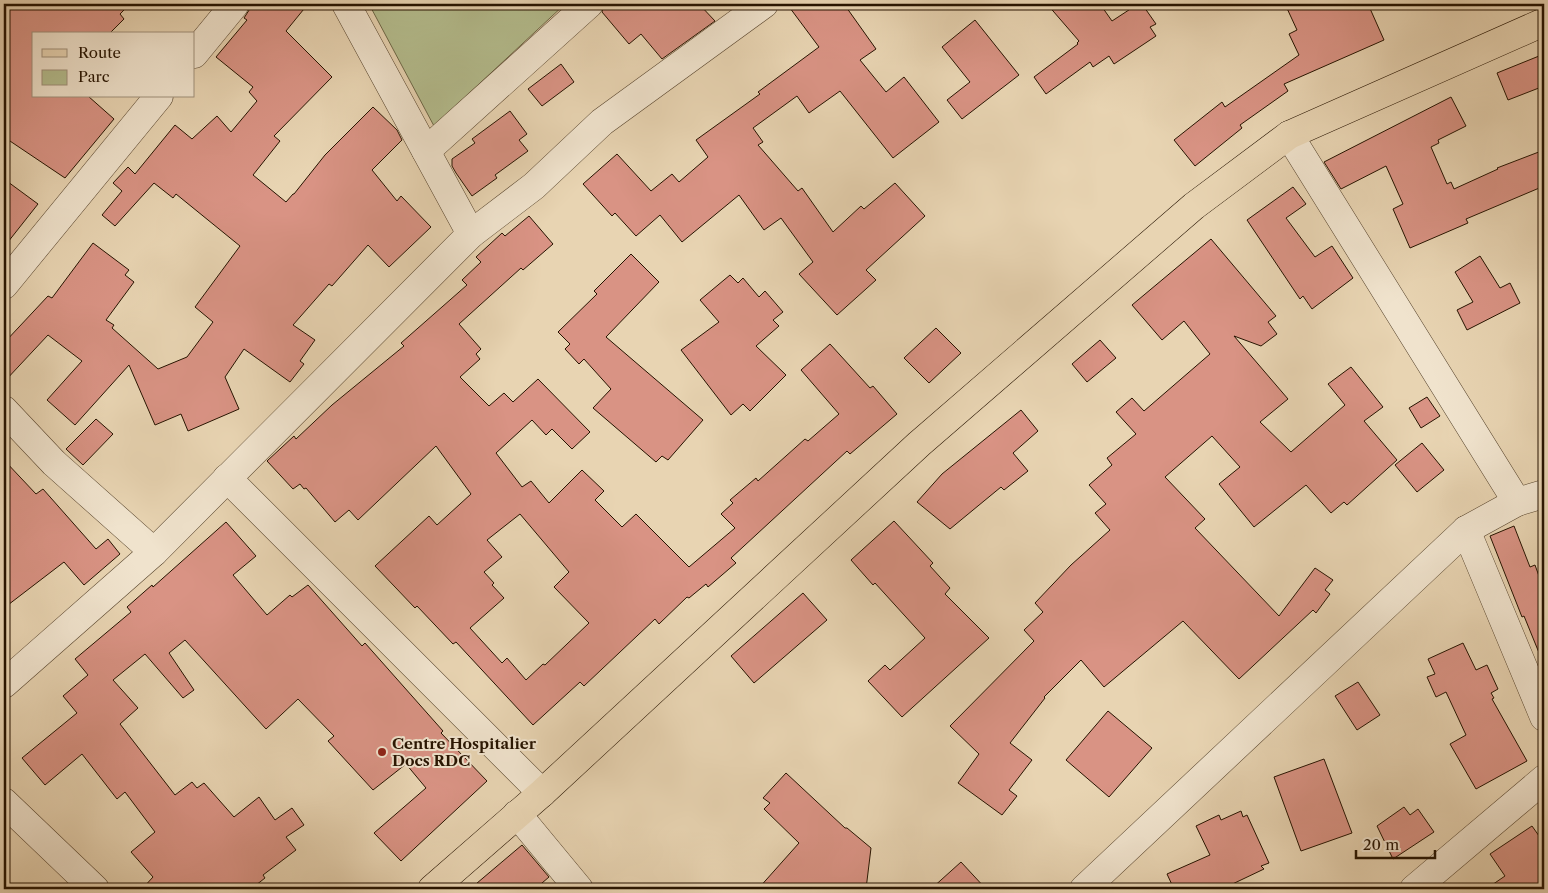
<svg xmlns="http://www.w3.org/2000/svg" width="1548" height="893" font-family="'Libre Caslon Text',serif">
  <rect width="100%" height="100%" fill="#e8d4b2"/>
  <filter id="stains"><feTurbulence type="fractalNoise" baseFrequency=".004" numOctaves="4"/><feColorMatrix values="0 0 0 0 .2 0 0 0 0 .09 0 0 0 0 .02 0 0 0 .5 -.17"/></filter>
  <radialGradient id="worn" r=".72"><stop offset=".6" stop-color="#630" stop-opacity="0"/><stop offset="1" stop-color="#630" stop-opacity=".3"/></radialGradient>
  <path fill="#b4bd8e" stroke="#6d6847" d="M 369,4 L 565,4 L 434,126 Z"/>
  <g fill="#d99384" stroke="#261300" fill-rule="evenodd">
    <path d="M 4,4 L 130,4 L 120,14 L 124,19 L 109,34 L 34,34 L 34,96 L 88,96 L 114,119 L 65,178 L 4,137 Z"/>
    <path d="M 253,4 L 308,4 L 286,31 L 332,77 L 274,136 L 280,141 L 253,175 L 286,202 L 293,194 L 294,194 L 325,155 L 373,107 L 397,130 L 402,140 L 372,170 L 397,201 L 401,196 L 431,227 L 389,267 L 368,245 L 332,286 L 329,284 L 293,325 L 315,340 L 300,361 L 304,364 L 290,382 L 244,349 L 225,377 L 239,409 L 188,431 L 181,414 L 155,425 L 129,365 L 75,425 L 47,400 L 82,361 L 48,335 L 4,382 L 4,343 L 48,296 L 52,298 L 93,243 L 129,270 L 125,275 L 134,282 L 106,320 L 114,325 L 112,328 L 158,369 L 187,357 L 213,322 L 195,307 L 240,246 L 176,194 L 173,198 L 154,183 L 115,226 L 102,215 L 122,191 L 113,183 L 128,167 L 135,174 L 175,125 L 192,139 L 217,116 L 231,132 L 257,101 L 249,92 L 253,87 L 216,57 L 247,20 L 244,18 Z"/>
    <path d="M 604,4 L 699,4 L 715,21 L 662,59 L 641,34 L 629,44 L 602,12 Z"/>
    <path d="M 787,4 L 844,4 L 876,49 L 860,60 L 886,92 L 904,77 L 939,122 L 893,158 L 840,91 L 809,113 L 797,96 L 753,128 L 763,142 L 758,145 L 798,191 L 802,188 L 833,232 L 861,206 L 864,209 L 895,183 L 925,216 L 866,270 L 876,280 L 837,315 L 799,274 L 813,262 L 781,218 L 764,230 L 739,195 L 682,242 L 660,215 L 636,236 L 615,213 L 612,216 L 583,184 L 617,154 L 651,191 L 672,174 L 679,182 L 708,157 L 696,140 L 760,94 L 758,92 L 819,47 Z"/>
    <path d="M 1047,4 L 1100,4 L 1112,21 L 1138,4 L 1142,4 L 1156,24 L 1150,27 L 1156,36 L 1114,64 L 1109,56 L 1093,67 L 1090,62 L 1046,94 L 1034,77 L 1078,44 L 1077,43 L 1079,41 Z"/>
    <path d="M 1285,4 L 1368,4 L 1384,40 L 1284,84 L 1288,91 L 1240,125 L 1242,128 L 1195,166 L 1174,140 L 1222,102 L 1225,107 L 1299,55 L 1289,34 L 1297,30 Z"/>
    <path d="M 975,20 L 1019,75 L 962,119 L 947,100 L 970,82 L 942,47 Z"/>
    <path d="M 1544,54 L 1544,86 L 1508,100 L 1497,73 Z"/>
    <path d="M 561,64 L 574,82 L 542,106 L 528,89 Z"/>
    <path d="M 1451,97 L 1466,126 L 1438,140 L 1439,143 L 1431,147 L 1447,184 L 1451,182 L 1454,189 L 1498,169 L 1497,168 L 1544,150 L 1544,186 L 1466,219 L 1468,223 L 1410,248 L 1393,209 L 1403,204 L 1386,166 L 1341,189 L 1324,162 Z"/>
    <path d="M 510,111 L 527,134 L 519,140 L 528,151 L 495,175 L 497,178 L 472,196 L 456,173 L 452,166 L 452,159 L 475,143 L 472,139 Z"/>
    <path d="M 4,179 L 38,204 L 4,247 Z"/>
    <path d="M 1293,187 L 1306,204 L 1286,218 L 1315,257 L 1332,246 L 1353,278 L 1312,309 L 1303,296 L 1300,299 L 1247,220 Z"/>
    <path d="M 529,216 L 553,244 L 523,270 L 521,268 L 459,324 L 481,349 L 476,354 L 480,359 L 460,377 L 489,406 L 504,393 L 513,402 L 538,379 L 590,432 L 572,449 L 552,429 L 546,435 L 532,420 L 496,453 L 522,487 L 531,481 L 549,503 L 582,470 L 604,491 L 595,500 L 622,527 L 636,514 L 689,567 L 735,528 L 721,514 L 733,503 L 730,500 L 756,478 L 758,481 L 805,439 L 808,441 L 839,414 L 801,370 L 830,344 L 870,388 L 873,386 L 897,414 L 850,454 L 847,451 L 731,558 L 736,563 L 708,587 L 706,584 L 689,598 L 687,597 L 659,624 L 655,619 L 584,686 L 580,682 L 533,725 L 456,642 L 453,644 L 417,606 L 415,608 L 375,566 L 429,516 L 437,525 L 471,494 L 436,446 L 358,520 L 349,510 L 335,522 L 306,488 L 304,489 L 300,484 L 293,489 L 267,461 L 294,436 L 296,439 L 332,405 L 404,346 L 401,343 L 467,285 L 462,280 L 481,262 L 476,257 L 502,233 L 505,236 ZM 520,514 L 569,572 L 554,587 L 589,623 L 545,665 L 543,664 L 526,680 L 507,658 L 502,663 L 470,628 L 504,598 L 492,585 L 494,583 L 484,572 L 502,557 L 487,540 Z"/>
    <path d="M 1211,239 L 1276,316 L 1268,322 L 1277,334 L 1261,346 L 1234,336 L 1288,399 L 1260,422 L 1291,452 L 1345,405 L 1328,384 L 1351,367 L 1383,407 L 1364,421 L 1397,460 L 1347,505 L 1344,502 L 1331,513 L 1306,485 L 1254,527 L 1219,484 L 1240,467 L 1212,436 L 1165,477 L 1205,519 L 1195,528 L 1279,616 L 1315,568 L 1333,580 L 1325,590 L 1330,594 L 1316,613 L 1313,610 L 1239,679 L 1183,621 L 1104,687 L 1081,660 L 1044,697 L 1045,698 L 1010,743 L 1032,760 L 1009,790 L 1017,796 L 1002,815 L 958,783 L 979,754 L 950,726 L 1034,641 L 1024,630 L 1043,612 L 1035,603 L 1071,565 L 1110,530 L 1095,513 L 1106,504 L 1089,485 L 1112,465 L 1107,458 L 1136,434 L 1116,412 L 1132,398 L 1144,411 L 1210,354 L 1184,321 L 1162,340 L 1132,305 Z"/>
    <path d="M 631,254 L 659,282 L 606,337 L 703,420 L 668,460 L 662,456 L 656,462 L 593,408 L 611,389 L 584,359 L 579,364 L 565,349 L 570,344 L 558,332 L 597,294 L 594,291 Z"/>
    <path d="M 1480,256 L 1500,288 L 1510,283 L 1520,303 L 1467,330 L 1457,310 L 1473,302 L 1455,272 Z"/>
    <path d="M 730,275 L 738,283 L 743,278 L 759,297 L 765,291 L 783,312 L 773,320 L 779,326 L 756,346 L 786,375 L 750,411 L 743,404 L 731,415 L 681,350 L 719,322 L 700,300 Z"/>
    <path d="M 936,328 L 961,353 L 929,383 L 904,358 Z"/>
    <path d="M 1100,340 L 1116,358 L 1087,382 L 1072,364 Z"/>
    <path d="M 1427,397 L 1440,416 L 1421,428 L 1409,408 Z"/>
    <path d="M 1021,410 L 1038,431 L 1013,453 L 1028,471 L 1004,490 L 1001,487 L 950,529 L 917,502 L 942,474 Z"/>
    <path d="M 96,419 L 113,434 L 83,465 L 66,449 Z"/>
    <path d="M 1422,443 L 1444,470 L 1417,492 L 1395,465 Z"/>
    <path d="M 4,460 L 36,494 L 43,489 L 96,549 L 108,539 L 120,554 L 84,585 L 64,562 L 4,608 Z"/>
    <path d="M 894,521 L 933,563 L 930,566 L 950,588 L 945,594 L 989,638 L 902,717 L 868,681 L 885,665 L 890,670 L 925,638 L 875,583 L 873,585 L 851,560 Z"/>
    <path d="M 226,522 L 256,556 L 233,575 L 267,615 L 290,595 L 292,597 L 308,585 L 362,646 L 365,643 L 443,731 L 441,733 L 487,781 L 401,861 L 374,833 L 426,788 L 406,764 L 373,790 L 328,741 L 334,736 L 298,699 L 266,729 L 185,640 L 169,653 L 194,690 L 183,698 L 145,654 L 113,680 L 138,708 L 120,724 L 175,795 L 192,782 L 197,788 L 204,783 L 234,817 L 259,797 L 275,820 L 292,808 L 304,825 L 286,837 L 296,850 L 263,875 L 265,878 L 251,889 L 142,889 L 153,877 L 131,852 L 155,832 L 125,792 L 117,799 L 82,754 L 45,785 L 22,758 L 77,713 L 63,696 L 88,675 L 75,659 L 131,612 L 127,607 L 152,585 L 153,587 Z"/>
    <path d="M 1514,526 L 1530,567 L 1535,565 L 1544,590 L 1544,665 L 1524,616 L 1522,617 L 1490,536 Z"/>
    <path d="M 803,593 L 827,620 L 754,683 L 731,656 Z"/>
    <path d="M 1463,643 L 1476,670 L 1487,665 L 1498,689 L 1491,693 L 1494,698 L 1492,699 L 1527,761 L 1476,789 L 1450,744 L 1466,735 L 1446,692 L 1436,697 L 1427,677 L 1435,674 L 1428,659 Z"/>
    <path d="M 1358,682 L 1380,715 L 1357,730 L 1335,696 Z"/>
    <path d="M 1108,711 L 1152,748 L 1109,797 L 1066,760 Z"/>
    <path d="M 1324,759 L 1352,833 L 1301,851 L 1274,777 Z"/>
    <path d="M 786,773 L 845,828 L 847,828 L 871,848 L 866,889 L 758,889 L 799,843 L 764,809 L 770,803 L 763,798 Z"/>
    <path d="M 1404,807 L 1410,815 L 1418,809 L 1434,832 L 1393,859 L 1377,826 Z"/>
    <path d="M 1241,811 L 1243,817 L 1247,815 L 1269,863 L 1261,866 L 1264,869 L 1222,889 L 1174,889 L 1167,874 L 1210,855 L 1196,826 L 1219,815 L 1221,820 Z"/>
    <path d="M 1532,826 L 1544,843 L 1544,884 L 1536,889 L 1486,889 L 1505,876 L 1490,854 Z"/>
    <path d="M 522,845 L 549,877 L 535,889 L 470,889 Z"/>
    <path d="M 961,862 L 986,889 L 931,889 Z"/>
  </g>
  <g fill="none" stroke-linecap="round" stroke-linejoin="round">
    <defs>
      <g id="minor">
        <path d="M 346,4 L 471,234"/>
        <path d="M 194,54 L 235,4"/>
        <path d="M 1289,135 L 1517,502"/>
        <path d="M 426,151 L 589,4"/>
        <path d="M 4,285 L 159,96"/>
        <path d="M 4,410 L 54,463 L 154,552"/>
        <path d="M 227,478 L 542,793"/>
        <path d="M 1466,530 L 1544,717"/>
        <path d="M 4,684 L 154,552 L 471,234 L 534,186 L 602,122 L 764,4"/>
        <path d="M 4,802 L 95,889"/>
        <path d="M 517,814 L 579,889"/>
        <path d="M 1084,889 L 1466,530 L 1517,502 L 1544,494"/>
        <path d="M 1414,889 L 1544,779"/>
      </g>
      <path id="major" d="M 432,889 L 542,793 L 919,444 L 1194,206 L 1289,135 L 1544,22"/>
    </defs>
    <use href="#minor" stroke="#56432c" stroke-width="29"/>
    <use href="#major" stroke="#261300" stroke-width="29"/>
    <use href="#minor" stroke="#f0e3cd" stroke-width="28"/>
    <use href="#major" stroke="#e8d4b2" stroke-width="28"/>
  </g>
  <circle fill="#8f2418" stroke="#f0e3cd" stroke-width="2" cx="382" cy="752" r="5"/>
  <g text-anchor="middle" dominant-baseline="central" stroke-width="4" stroke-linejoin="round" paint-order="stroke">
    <g font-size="15" font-weight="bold" fill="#261300" stroke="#f0e3cd" text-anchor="start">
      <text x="392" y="743">Centre Hospitalier<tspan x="392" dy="17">Docs RDC</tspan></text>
    </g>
  </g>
  <rect width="1548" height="893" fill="none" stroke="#e8d4b2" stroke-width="20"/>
  <rect x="5" y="5" width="1538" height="883" fill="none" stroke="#261300" stroke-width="2.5"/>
  <rect x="10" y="10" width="1528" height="873" fill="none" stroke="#261300"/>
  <rect x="32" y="32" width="162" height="65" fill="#f0e3cd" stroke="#9f907b"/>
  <rect x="42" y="49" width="25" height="8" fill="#e8d4b2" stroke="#9f907b"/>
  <text x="78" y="58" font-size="15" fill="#261300">Route</text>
  <rect x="42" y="70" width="25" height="15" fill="#b4bd8e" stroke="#9f907b"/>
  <text x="78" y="82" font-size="15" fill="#261300">Parc</text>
  <path d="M1356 850v8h79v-8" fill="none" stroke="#261300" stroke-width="2.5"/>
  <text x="1363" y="850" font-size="15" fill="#261300" stroke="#f0e3cd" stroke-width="4" paint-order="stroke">20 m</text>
  <rect width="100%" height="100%" filter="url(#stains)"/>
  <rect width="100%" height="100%" fill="url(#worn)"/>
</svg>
